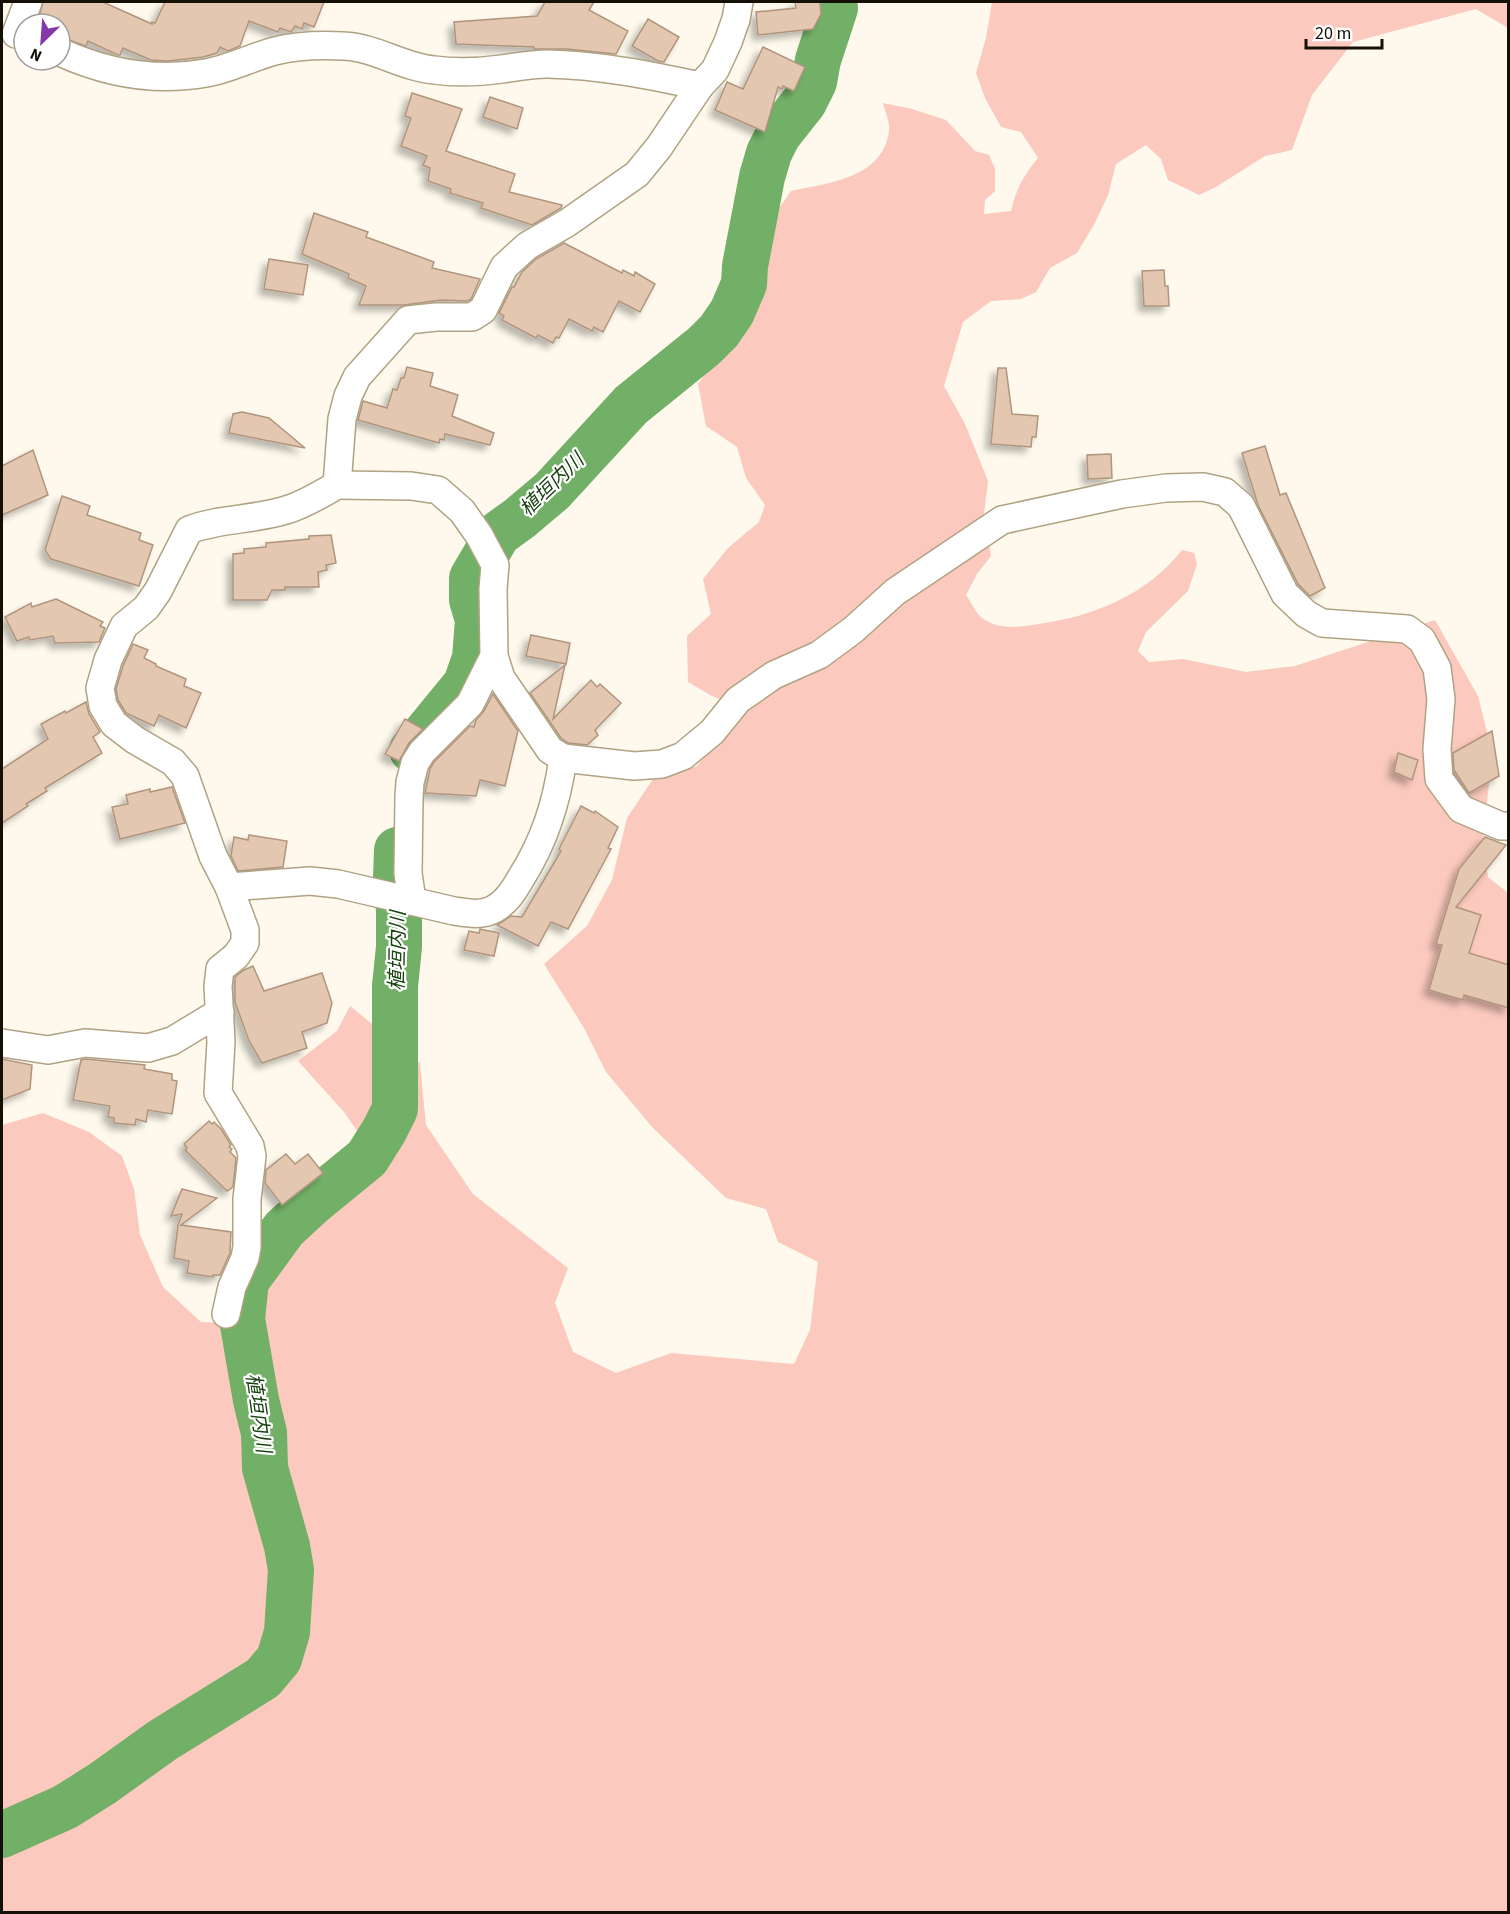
<svg xmlns="http://www.w3.org/2000/svg" width="1510" height="1914" font-family="'Source Sans 3','Noto Sans JP',sans-serif">
  <defs>
    <filter id="shadow"><feDropShadow dx="-5.5" dy="5.5" stdDeviation="3" flood-color="#0004"/></filter>
  </defs>
  <rect width="100%" height="100%" fill="#fef9ec"/>
  <path fill="#fbc9bd" d="M 992,2 L 1508,2 L 1508,28 L 1476,9 L 1353,42 L 1312,95 L 1292,150 L 1265,156 L 1216,187 L 1199,195 L 1168,180 L 1161,159 L 1146,145 L 1116,164 L 1108,195 L 1095,223 L 1077,253 L 1050,268 L 1036,292 L 1021,299 L 991,301 L 963,322 L 944,386 L 965,424 L 988,481 L 984,514 L 991,556 L 977,574 L 966,595 C 971,602 977,616 985,620 C 1002,630 1020,627 1038,624 C 1093,617 1148,594 1182,550 L 1194,553 L 1197,564 L 1188,591 L 1146,632 L 1138,651 L 1149,662 L 1183,659 L 1246,672 L 1295,666 L 1435,620 L 1478,696 L 1492,752 L 1483,844 L 1488,877 L 1508,893 L 1508,1912 L 2,1912 L 2,1125 L 43,1113 L 89,1132 L 122,1156 L 134,1189 L 140,1235 L 163,1287 L 201,1322 L 246,1324 L 250,1297 L 268,1263 L 291,1236 L 329,1209 L 379,1163 L 344,1112 L 298,1061 L 337,1031 L 350,1006 L 420,1063 L 426,1125 L 473,1194 L 568,1268 L 555,1303 L 573,1352 L 616,1373 L 671,1353 L 794,1364 L 810,1330 L 818,1262 L 778,1242 L 766,1209 L 726,1198 L 653,1128 L 606,1072 L 584,1028 L 544,964 L 587,926 L 612,880 L 627,818 L 655,776 L 697,766 L 732,724 L 742,708 L 712,696 L 688,682 L 687,636 L 711,614 L 703,579 L 728,548 L 759,522 L 765,505 L 746,478 L 737,447 L 706,426 L 698,384 L 726,344 L 749,325 L 760,301 L 775,214 L 791,191 C 829,183 884,178 889,130 C 890,122 885,111 883,103 L 912,109 L 946,120 L 975,151 L 989,155 L 995,169 L 995,191 L 985,200 L 984,214 L 1011,211 C 1016,189 1024,175 1038,158 L 1021,132 L 1001,127 L 985,98 L 976,73 L 986,38 Z"/>
  <g fill="none" stroke-linecap="round" stroke-linejoin="round">
    <g stroke="#72b067" stroke-width="46">
      <path d="M 412,750 L 466,684 L 475,658 L 478,620 L 472,600 L 472,578 L 498,534 L 520,518 L 552,491 L 631,405 L 704,346 L 719,331 L 732,312 L 744,284 L 745,266 L 762,177 L 769,153 L 778,135 L 804,102 L 814,82 L 818,60 L 835,8 L 834,2"/>
      <path d="M 2,1835 L 65,1807 L 103,1783 L 163,1740 L 263,1678 L 279,1659 L 287,1632 L 291,1570 L 287,1546 L 265,1468 L 264,1433 L 256,1400 L 242,1319 L 246,1281 L 284,1229 L 312,1203 L 367,1158 L 384,1131 L 395,1109 L 395,986 L 399,947 L 399,911 L 396,877 L 397,850"/>
    </g>
  </g>
  <g fill="#e4c7b0" stroke="#b0957e" stroke-width="1.5" filter="url(#shadow)">
    <path d="M 43,2 L 103,2 L 152,24 L 152,22 L 155,23 L 165,2 L 324,2 L 314,27 L 304,23 L 302,29 L 295,26 L 291,32 L 280,28 L 278,32 L 249,21 L 240,46 L 228,51 L 220,47 L 217,53 L 203,57 L 168,61 L 151,60 L 123,48 L 120,55 L 118,55 L 88,41 L 86,46 L 60,37 L 60,24 L 37,24 Z"/>
    <path d="M 545,2 L 594,2 L 589,10 L 628,31 L 616,54 L 567,49 L 534,49 L 534,47 L 456,44 L 454,22 L 537,16 Z"/>
    <path d="M 795,2 L 820,2 L 821,14 L 813,29 L 758,35 L 756,12 L 796,8 Z"/>
    <path d="M 648,19 L 679,37 L 664,62 L 658,61 L 632,46 Z"/>
    <path d="M 763,47 L 805,67 L 794,91 L 783,86 L 782,89 L 778,87 L 765,132 L 715,110 L 727,82 L 743,89 Z"/>
    <path d="M 412,93 L 462,109 L 446,151 L 515,174 L 509,192 L 562,205 L 561,208 L 532,225 L 481,208 L 483,203 L 450,193 L 451,189 L 428,181 L 430,168 L 423,165 L 427,156 L 401,146 L 411,118 L 405,116 Z"/>
    <path d="M 490,97 L 523,108 L 517,129 L 483,117 Z"/>
    <path d="M 314,213 L 368,232 L 366,237 L 434,262 L 432,268 L 480,279 L 471,299 L 467,301 L 441,300 L 404,305 L 359,305 L 366,286 L 348,278 L 349,274 L 302,254 Z"/>
    <path d="M 564,243 L 622,273 L 623,270 L 634,276 L 635,272 L 655,284 L 640,312 L 619,301 L 603,332 L 594,327 L 592,331 L 569,319 L 559,338 L 556,337 L 553,343 L 538,335 L 536,338 L 502,320 L 504,316 L 499,313 L 512,287 L 514,287 L 522,272 L 536,259 Z"/>
    <path d="M 269,259 L 308,265 L 303,295 L 264,289 Z"/>
    <path d="M 1164,270 L 1165,286 L 1168,286 L 1169,306 L 1144,306 L 1142,271 Z"/>
    <path d="M 407,367 L 433,373 L 430,386 L 458,395 L 452,416 L 494,433 L 490,445 L 445,434 L 444,440 L 440,439 L 439,443 L 358,420 L 363,401 L 387,408 L 393,389 L 397,390 L 401,378 L 404,378 Z"/>
    <path d="M 998,368 L 1006,368 L 1012,414 L 1038,416 L 1036,437 L 1032,437 L 1031,447 L 991,444 Z"/>
    <path d="M 242,412 L 269,418 L 305,448 L 229,433 L 233,414 Z"/>
    <path d="M 1265,446 L 1280,495 L 1286,493 L 1325,588 L 1310,596 L 1298,584 L 1258,505 L 1242,453 Z"/>
    <path d="M 33,450 L 48,495 L 2,515 L 2,466 Z"/>
    <path d="M 1111,454 L 1112,478 L 1088,479 L 1087,455 Z"/>
    <path d="M 62,496 L 90,506 L 87,515 L 141,533 L 139,540 L 153,545 L 139,586 L 51,559 L 45,550 Z"/>
    <path d="M 331,535 L 336,563 L 326,565 L 327,570 L 318,572 L 319,587 L 285,587 L 285,590 L 272,590 L 267,600 L 233,600 L 233,554 L 244,553 L 244,549 L 266,547 L 266,543 L 309,539 L 309,536 Z"/>
    <path d="M 56,599 L 103,622 L 100,626 L 105,628 L 99,642 L 55,643 L 53,636 L 30,640 L 29,637 L 17,641 L 5,617 L 31,603 L 32,607 Z"/>
    <path d="M 531,635 L 570,643 L 566,664 L 526,656 Z"/>
    <path d="M 133,644 L 148,650 L 144,658 L 156,664 L 156,666 L 186,679 L 184,686 L 201,693 L 186,728 L 159,715 L 154,726 L 126,713 L 118,700 L 116,689 L 123,666 Z"/>
    <path d="M 565,665 L 553,719 L 591,680 L 597,687 L 600,684 L 621,703 L 595,730 L 598,735 L 587,745 L 568,743 L 561,738 L 530,693 Z"/>
    <path d="M 493,694 L 518,731 L 505,786 L 480,780 L 476,796 L 425,793 L 430,769 L 434,762 L 470,726 L 474,727 L 476,720 L 484,711 Z"/>
    <path d="M 86,702 L 89,714 L 100,732 L 93,737 L 102,753 L 45,788 L 47,791 L 26,804 L 28,806 L 2,823 L 2,769 L 48,739 L 41,724 L 65,711 L 66,713 Z"/>
    <path d="M 405,719 L 423,729 L 409,743 L 399,761 L 385,754 Z"/>
    <path d="M 1492,731 L 1499,776 L 1469,793 L 1454,770 L 1453,753 Z"/>
    <path d="M 1398,753 L 1418,760 L 1412,780 L 1394,772 Z"/>
    <path d="M 172,787 L 185,823 L 120,839 L 112,807 L 128,804 L 126,795 L 150,789 L 150,792 Z"/>
    <path d="M 581,806 L 594,813 L 595,811 L 618,827 L 608,848 L 611,849 L 568,929 L 551,922 L 538,946 L 497,925 L 511,916 L 522,917 L 561,851 L 559,849 Z"/>
    <path d="M 249,835 L 287,841 L 283,867 L 238,871 L 231,856 L 234,837 L 248,840 Z"/>
    <path d="M 1485,837 L 1506,845 L 1456,907 L 1481,915 L 1469,953 L 1509,965 L 1509,1008 L 1464,995 L 1463,1000 L 1429,990 L 1442,945 L 1436,944 L 1459,869 Z"/>
    <path d="M 480,929 L 499,933 L 494,956 L 464,950 L 469,931 L 479,933 Z"/>
    <path d="M 253,966 L 264,991 L 322,973 L 332,1003 L 327,1023 L 302,1032 L 307,1048 L 262,1063 L 249,1041 L 235,1002 L 235,977 L 244,970 Z"/>
    <path d="M 2,1059 L 32,1065 L 30,1089 L 2,1100 Z"/>
    <path d="M 86,1059 L 145,1065 L 144,1069 L 172,1074 L 172,1080 L 177,1081 L 172,1114 L 148,1110 L 146,1122 L 136,1119 L 135,1125 L 114,1123 L 114,1118 L 108,1117 L 110,1106 L 73,1100 L 81,1060 Z"/>
    <path d="M 209,1121 L 212,1124 L 214,1122 L 221,1129 L 231,1145 L 229,1147 L 232,1149 L 230,1152 L 236,1158 L 233,1187 L 227,1191 L 185,1150 L 187,1148 L 184,1144 Z"/>
    <path d="M 286,1154 L 295,1164 L 308,1154 L 323,1173 L 282,1205 L 265,1183 L 266,1170 Z"/>
    <path d="M 182,1189 L 217,1198 L 181,1225 L 231,1232 L 230,1253 L 220,1275 L 213,1275 L 213,1277 L 187,1273 L 189,1261 L 174,1258 L 178,1225 L 182,1214 L 171,1216 Z"/>
  </g>
  <g fill="none" stroke-linecap="round" stroke-linejoin="round">
    <defs>
      <g id="street">
        <path d="M 16,34 L 28,2"/>
        <path d="M 60,52 C 106,73 156,82 206,73 C 230,69 252,57 275,51 C 295,46 322,45 343,46 C 375,47 402,67 434,70 C 457,73 480,72 502,69 C 517,67 533,64 547,64 C 598,65 650,75 700,86"/>
        <path d="M 337,485 L 411,486 L 438,490 L 462,511 L 479,535 L 495,565 L 493,589 L 494,656 L 501,678 L 550,750 L 563,758"/>
        <path d="M 229,887 L 310,881 L 338,884 L 454,911 C 467,913 482,916 494,909 C 507,902 514,890 521,878 C 545,840 557,802 563,758 L 634,766 L 662,764 L 683,756 L 712,732 L 738,700 L 774,675 L 819,655 L 853,630 L 895,592 L 1002,520 L 1122,494 L 1166,488 L 1203,487 L 1225,492 L 1241,506 L 1285,594 L 1306,614 L 1322,623 L 1407,629 L 1422,640 L 1437,668 L 1441,699 L 1437,749 L 1439,779 L 1461,809 L 1501,826 L 1508,826"/>
        <path d="M 412,901 L 408,873 L 409,797 L 410,782 L 415,763 L 422,752 L 470,704 L 494,656"/>
        <path d="M 2,1043 L 48,1050 L 85,1043 L 148,1048 L 172,1041 L 220,1012"/>
        <path d="M 226,1314 L 232,1287 L 245,1258 L 247,1247 L 247,1199 L 252,1156 L 250,1146 L 218,1093 L 221,1042 L 218,986 L 220,969 L 236,956 L 245,943 L 245,930 L 229,887 L 213,856 L 185,776 L 173,762 L 135,740 L 114,724 L 103,706 L 100,688 L 108,660 L 124,626 L 146,608 L 158,591 L 189,530 C 220,518 255,520 286,510 C 304,505 321,494 337,485 L 342,419 L 348,396 L 357,377 L 408,320 L 436,317 L 472,317 L 483,310 L 504,267 L 527,246 L 567,223 L 637,174 L 659,147 L 700,86 L 715,70 L 728,42 L 736,19 L 739,2"/>
      </g>
    </defs>
    <use href="#street" stroke="#b0a283" stroke-width="30"/>
    <use href="#street" stroke="#fff" stroke-width="27"/>
  </g>
  <g text-anchor="middle" dominant-baseline="central" stroke-width="4.5" stroke-linejoin="round" paint-order="stroke">
    <g font-size="20" font-style="italic" fill="#184210" stroke="#fff">
      <text transform="translate(552 485) rotate(-44)">植垣内川</text>
      <text transform="translate(398 951) rotate(-89)">植垣内川</text>
      <text transform="translate(258 1413) rotate(82)">植垣内川</text>
    </g>
  </g>
  <rect width="1510" height="1914" fill="none" stroke="#151005" stroke-width="6"/>
  <g transform="translate(42 42) rotate(205)"><circle r="28" fill="#ffffff" stroke="#a19f9b" stroke-width="1.5"/>
  <path d="M0-4.5L10 22L0 15L-10 22Z" fill="#8738a8"/>
  <text y="-9" font-size="16" font-weight="bold" text-anchor="middle" fill="#151005">N</text>
  </g>
  <path d="M1306 39v9h76v-9" fill="none" stroke="#151005" stroke-width="3"/>
  <text x="1315" y="39" font-size="18" fill="#151005" stroke="#ffffff" stroke-width="4.5" paint-order="stroke">20 m</text>
</svg>
